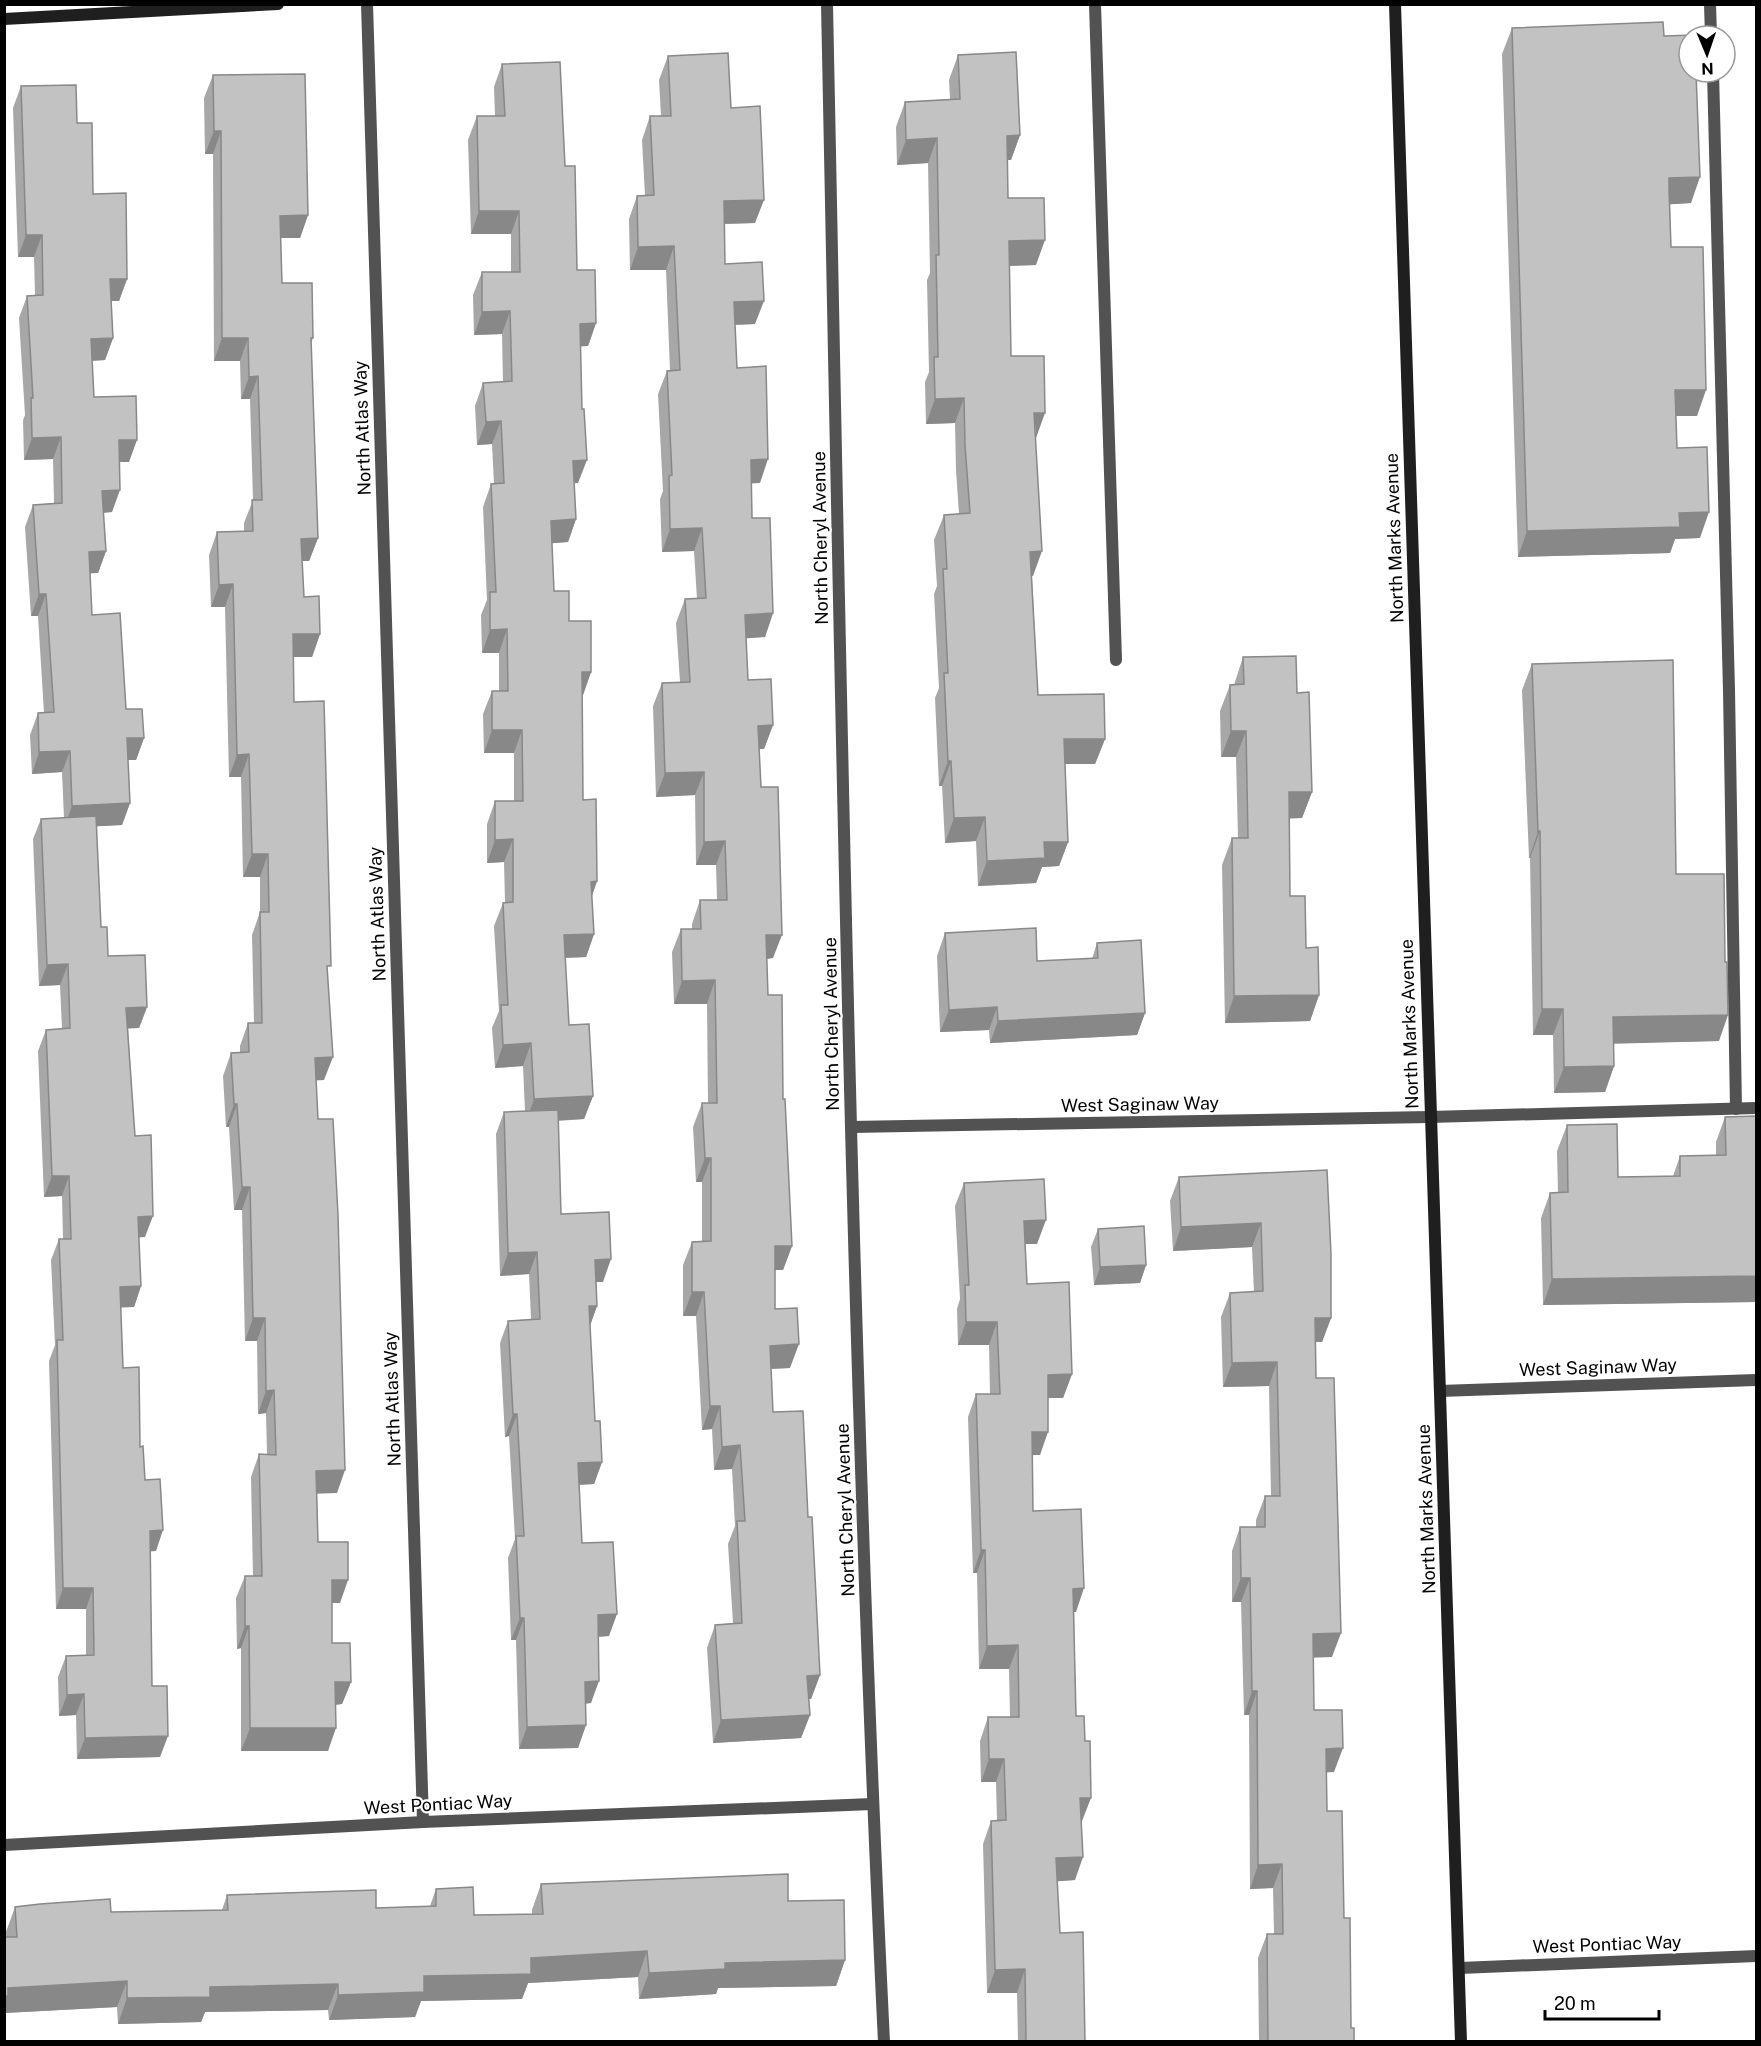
<svg xmlns="http://www.w3.org/2000/svg" width="1761" height="2046" font-family="'Public Sans',sans-serif">
  <rect width="100%" height="100%" fill="#fff"/>
  <g fill="none" stroke-linecap="round" stroke-linejoin="round">
    <g stroke="#525252" stroke-width="12">
      <path d="M 367,4 L 423,1822"/>
      <path d="M 827,4 C 841,684 851,1363 884,2042"/>
      <path d="M 1095,4 L 1116,660"/>
      <path d="M 1710,4 L 1711,36"/>
      <path d="M 1713,72 L 1729,690 L 1736,1109"/>
      <path d="M 851,1127 L 1430,1117 L 1756,1108"/>
      <path d="M 1440,1391 L 1756,1380"/>
      <path d="M 4,1845 L 423,1822 L 872,1804"/>
      <path d="M 1460,1968 L 1756,1956"/>
    </g>
    <g stroke="#1f1f1f" stroke-width="12">
      <path d="M 1395,4 L 1461,2042"/>
      <path d="M 4,19 L 278,4"/>
    </g>
  </g>
  <g fill="#a7a7a7">
    <path d="M 1512,28 L 1664,36 L 1691,203 L 1670,204 L 1671,247 L 1697,416 L 1676,416 L 1677,448 L 1700,538 L 1675,539 L 1670,553 L 1518,557 L 1502,54 Z"/>
    <path d="M 958,55 L 1020,135 L 1011,160 L 1007,160 L 1008,198 L 1036,265 L 1009,266 L 1011,356 L 1036,438 L 1033,576 L 1032,576 L 1038,695 L 1105,739 L 1095,764 L 1065,764 L 1068,842 L 1059,866 L 1042,867 L 1036,883 L 978,886 L 976,841 L 945,843 L 942,786 L 939,786 L 935,698 L 939,688 L 934,594 L 937,586 L 934,540 L 944,515 L 959,514 L 956,470 L 955,423 L 926,424 L 925,382 L 929,372 L 927,280 L 930,273 L 928,163 L 897,165 L 896,127 L 905,102 L 950,99 L 949,80 Z"/>
    <path d="M 668,56 L 731,108 L 755,223 L 724,224 L 725,264 L 755,324 L 735,325 L 737,368 L 760,483 L 751,483 L 752,518 L 773,613 L 765,637 L 746,638 L 748,680 L 773,725 L 764,749 L 759,749 L 761,787 L 773,958 L 767,959 L 768,995 L 783,1099 L 792,1246 L 783,1270 L 775,1270 L 775,1309 L 790,1368 L 771,1369 L 773,1412 L 808,1517 L 820,1675 L 811,1699 L 809,1699 L 810,1715 L 801,1738 L 713,1743 L 707,1648 L 715,1625 L 733,1623 L 728,1544 L 735,1526 L 732,1469 L 714,1470 L 712,1429 L 702,1430 L 696,1316 L 683,1316 L 683,1265 L 692,1242 L 702,1242 L 702,1182 L 696,1182 L 693,1127 L 702,1103 L 708,1103 L 707,1004 L 674,1004 L 672,952 L 681,929 L 692,929 L 692,924 L 700,900 L 717,900 L 716,865 L 696,865 L 695,795 L 656,797 L 653,706 L 662,683 L 680,682 L 676,623 L 685,599 L 697,599 L 694,551 L 662,552 L 660,499 L 663,491 L 658,394 L 667,371 L 670,371 L 666,270 L 630,270 L 629,219 L 637,196 L 645,195 L 642,140 L 650,116 L 661,116 L 659,80 Z"/>
    <path d="M 502,64 L 565,166 L 577,270 L 596,323 L 588,346 L 581,346 L 578,483 L 574,483 L 576,519 L 568,542 L 552,543 L 554,591 L 569,621 L 591,672 L 583,695 L 582,695 L 583,800 L 597,881 L 592,896 L 594,934 L 586,957 L 565,958 L 569,1025 L 593,1096 L 584,1119 L 558,1121 L 561,1214 L 603,1282 L 596,1282 L 597,1306 L 590,1326 L 595,1421 L 602,1462 L 594,1484 L 579,1485 L 582,1543 L 609,1636 L 598,1637 L 591,1703 L 585,1704 L 586,1725 L 578,1748 L 519,1749 L 516,1640 L 511,1640 L 508,1558 L 515,1539 L 509,1436 L 505,1437 L 500,1343 L 508,1321 L 531,1319 L 529,1274 L 500,1276 L 496,1134 L 504,1112 L 525,1111 L 523,1066 L 495,1068 L 492,1028 L 499,1011 L 494,926 L 503,903 L 505,902 L 504,862 L 487,863 L 487,824 L 495,801 L 514,801 L 514,753 L 484,753 L 483,714 L 492,691 L 499,691 L 499,653 L 482,653 L 481,615 L 487,600 L 483,507 L 491,484 L 494,484 L 492,444 L 477,445 L 475,406 L 483,383 L 503,382 L 502,334 L 474,335 L 473,295 L 482,272 L 511,272 L 511,234 L 471,234 L 468,140 L 477,116 L 495,116 L 494,87 Z"/>
    <path d="M 213,75 L 308,215 L 300,238 L 281,238 L 282,283 L 313,338 L 311,343 L 318,538 L 309,561 L 302,561 L 304,597 L 320,634 L 312,657 L 293,657 L 294,702 L 328,974 L 324,1080 L 316,1080 L 337,1493 L 317,1493 L 318,1542 L 340,1603 L 332,1603 L 332,1643 L 351,1682 L 342,1704 L 336,1705 L 328,1751 L 241,1751 L 241,1648 L 237,1649 L 236,1598 L 245,1576 L 253,1576 L 251,1477 L 259,1454 L 267,1455 L 266,1413 L 258,1414 L 257,1341 L 245,1341 L 242,1210 L 234,1210 L 229,1127 L 226,1127 L 223,1076 L 231,1053 L 240,1052 L 240,1046 L 248,1023 L 254,1023 L 252,935 L 260,912 L 260,877 L 243,877 L 241,777 L 229,777 L 225,607 L 211,607 L 209,555 L 217,532 L 244,531 L 244,523 L 253,500 L 250,399 L 241,399 L 240,361 L 214,361 L 213,154 L 205,154 L 204,98 Z"/>
    <path d="M 21,86 L 77,123 L 93,194 L 127,279 L 119,301 L 111,301 L 113,338 L 105,360 L 92,361 L 94,397 L 129,462 L 119,462 L 112,512 L 103,513 L 106,551 L 98,573 L 90,573 L 92,615 L 126,709 L 144,738 L 136,760 L 128,760 L 130,803 L 122,825 L 96,826 L 101,927 L 108,956 L 147,1007 L 139,1028 L 128,1028 L 135,1136 L 145,1237 L 139,1237 L 141,1286 L 134,1307 L 120,1307 L 123,1368 L 140,1447 L 156,1551 L 150,1551 L 152,1686 L 160,1757 L 77,1759 L 76,1715 L 59,1716 L 58,1677 L 66,1656 L 86,1656 L 86,1609 L 56,1609 L 49,1361 L 55,1345 L 51,1260 L 59,1239 L 63,1239 L 62,1196 L 44,1197 L 38,1051 L 46,1030 L 62,1029 L 60,985 L 39,986 L 33,839 L 41,819 L 64,818 L 62,772 L 32,774 L 30,735 L 38,713 L 44,713 L 38,616 L 31,616 L 25,527 L 33,505 L 54,503 L 53,459 L 24,460 L 23,420 L 25,415 L 19,318 L 27,296 L 35,295 L 34,257 L 18,257 L 13,108 Z"/>
    <path d="M 1243,657 L 1297,693 L 1312,792 L 1302,818 L 1289,818 L 1290,896 L 1306,948 L 1319,995 L 1310,1021 L 1225,1023 L 1222,865 L 1232,838 L 1238,838 L 1236,757 L 1221,757 L 1220,711 L 1230,685 L 1234,685 Z"/>
    <path d="M 1532,664 L 1676,874 L 1719,1041 L 1614,1043 L 1614,1066 L 1605,1092 L 1554,1093 L 1553,1035 L 1533,1035 L 1530,858 L 1529,858 L 1522,690 Z"/>
    <path d="M 945,933 L 1037,961 L 1092,959 L 1097,943 L 1145,1013 L 1137,1035 L 990,1043 L 989,1030 L 940,1032 L 937,956 Z"/>
    <path d="M 1756,1116 L 1756,1302 L 1543,1305 L 1541,1218 L 1550,1193 L 1558,1192 L 1557,1151 L 1567,1125 L 1618,1177 L 1673,1176 L 1680,1156 L 1716,1155 L 1716,1142 L 1725,1117 Z"/>
    <path d="M 1327,1170 L 1331,1318 L 1322,1342 L 1315,1342 L 1316,1378 L 1332,1657 L 1313,1657 L 1314,1710 L 1334,1772 L 1326,1772 L 1327,1811 L 1344,1918 L 1351,2028 L 1354,2042 L 1259,2042 L 1258,1958 L 1267,1934 L 1274,1934 L 1273,1888 L 1250,1889 L 1249,1715 L 1244,1715 L 1241,1602 L 1232,1602 L 1232,1551 L 1240,1527 L 1256,1527 L 1256,1520 L 1265,1496 L 1271,1496 L 1269,1386 L 1223,1387 L 1221,1317 L 1230,1293 L 1254,1292 L 1252,1247 L 1173,1251 L 1170,1201 L 1179,1177 Z"/>
    <path d="M 964,1183 L 1037,1244 L 1025,1244 L 1027,1284 L 1072,1374 L 1063,1398 L 1048,1398 L 1040,1455 L 1032,1455 L 1033,1511 L 1076,1612 L 1074,1612 L 1076,1716 L 1082,1821 L 1081,1821 L 1075,1880 L 1057,1881 L 1060,1933 L 1085,2042 L 1018,2042 L 1017,1993 L 987,1993 L 983,1844 L 991,1821 L 997,1821 L 996,1782 L 981,1782 L 980,1741 L 988,1717 L 1010,1717 L 1009,1669 L 979,1669 L 977,1573 L 973,1573 L 968,1417 L 976,1394 L 990,1394 L 989,1345 L 958,1345 L 957,1309 L 960,1299 L 955,1206 Z"/>
    <path d="M 1098,1229 L 1146,1265 L 1140,1283 L 1094,1285 L 1091,1247 Z"/>
    <path d="M 541,1884 L 788,1901 L 845,1960 L 836,1986 L 718,1988 L 716,1994 L 639,1999 L 638,1977 L 528,1983 L 522,1999 L 421,2001 L 415,2017 L 329,2020 L 328,2010 L 205,2012 L 201,2022 L 118,2024 L 117,2007 L 4,2013 L 4,1937 L 6,1937 L 6,1932 L 15,1907 L 111,1912 L 222,1910 L 227,1895 L 376,1908 L 430,1906 L 436,1889 L 474,1915 L 532,1914 L 532,1910 Z"/>
  </g>
  <g fill="#888">
    <path d="M 214,131 L 221,131 L 213,154 L 205,154 Z"/>
    <path d="M 1020,135 L 1011,160 L 998,160 L 1007,136 Z"/>
    <path d="M 937,138 L 928,163 L 897,165 L 906,140 Z"/>
    <path d="M 1700,177 L 1691,203 L 1660,205 L 1669,178 Z"/>
    <path d="M 764,200 L 755,223 L 715,224 L 724,201 Z"/>
    <path d="M 479,211 L 519,211 L 511,234 L 471,234 Z"/>
    <path d="M 308,215 L 300,238 L 272,238 L 280,216 Z"/>
    <path d="M 26,235 L 42,235 L 34,257 L 18,257 Z"/>
    <path d="M 1045,240 L 1036,265 L 999,266 L 1009,241 Z"/>
    <path d="M 674,246 L 666,270 L 630,270 L 638,247 Z"/>
    <path d="M 110,279 L 127,279 L 119,301 L 102,301 Z"/>
    <path d="M 764,301 L 755,324 L 726,325 L 734,302 Z"/>
    <path d="M 510,311 L 502,334 L 474,335 L 482,312 Z"/>
    <path d="M 596,323 L 588,346 L 572,347 L 580,324 Z"/>
    <path d="M 113,338 L 105,360 L 83,361 L 91,339 Z"/>
    <path d="M 222,338 L 248,338 L 240,361 L 214,361 Z"/>
    <path d="M 258,376 L 250,399 L 241,399 L 249,377 Z"/>
    <path d="M 1675,390 L 1706,390 L 1697,416 L 1665,416 Z"/>
    <path d="M 964,398 L 955,423 L 926,424 L 935,399 Z"/>
    <path d="M 1034,413 L 1045,413 L 1036,438 Z"/>
    <path d="M 501,421 L 492,444 L 477,445 L 486,422 Z"/>
    <path d="M 61,437 L 53,459 L 24,460 L 32,438 Z"/>
    <path d="M 119,440 L 137,440 L 129,462 L 111,462 Z"/>
    <path d="M 768,459 L 760,483 L 742,484 L 751,460 Z"/>
    <path d="M 587,460 L 578,483 L 565,484 L 573,461 Z"/>
    <path d="M 120,490 L 112,512 L 94,513 L 102,491 Z"/>
    <path d="M 1709,512 L 1700,538 L 1675,539 L 1670,553 L 1518,557 L 1527,531 L 1679,513 Z"/>
    <path d="M 576,519 L 568,542 L 543,544 L 551,521 Z"/>
    <path d="M 702,528 L 694,551 L 662,552 L 670,529 Z"/>
    <path d="M 318,538 L 309,561 L 293,561 L 301,539 Z"/>
    <path d="M 106,551 L 98,573 L 81,574 L 89,552 Z"/>
    <path d="M 1042,551 L 1033,576 L 1021,577 L 1030,552 Z"/>
    <path d="M 233,584 L 225,607 L 211,607 L 219,585 Z"/>
    <path d="M 39,594 L 46,594 L 38,616 L 31,616 Z"/>
    <path d="M 773,613 L 765,637 L 736,639 L 745,615 Z"/>
    <path d="M 507,629 L 499,653 L 482,653 L 490,630 Z"/>
    <path d="M 293,634 L 320,634 L 312,657 L 285,657 Z"/>
    <path d="M 582,672 L 591,672 L 583,695 L 573,695 Z"/>
    <path d="M 773,725 L 764,749 L 750,749 L 758,726 Z"/>
    <path d="M 492,730 L 522,730 L 514,753 L 484,753 Z"/>
    <path d="M 1231,731 L 1246,731 L 1236,757 L 1221,757 Z"/>
    <path d="M 127,738 L 144,738 L 136,760 L 119,760 Z"/>
    <path d="M 1064,739 L 1105,739 L 1095,764 L 1055,764 Z"/>
    <path d="M 70,751 L 62,772 L 32,774 L 39,752 Z"/>
    <path d="M 249,754 L 241,777 L 229,777 L 237,755 Z"/>
    <path d="M 948,761 L 951,761 L 942,786 L 939,786 Z"/>
    <path d="M 704,772 L 695,795 L 656,797 L 665,773 Z"/>
    <path d="M 1289,792 L 1312,792 L 1302,818 L 1280,819 Z"/>
    <path d="M 130,803 L 122,825 L 64,828 L 72,806 Z"/>
    <path d="M 985,817 L 976,841 L 945,843 L 954,818 Z"/>
    <path d="M 1540,831 L 1530,858 L 1529,858 L 1538,832 Z"/>
    <path d="M 513,839 L 504,862 L 487,863 L 495,840 Z"/>
    <path d="M 725,841 L 716,865 L 696,865 L 704,842 Z"/>
    <path d="M 1044,842 L 1068,842 L 1059,866 L 1042,867 L 1036,883 L 978,886 L 987,861 Z"/>
    <path d="M 252,854 L 268,854 L 260,877 L 243,877 Z"/>
    <path d="M 597,881 L 589,904 L 591,882 Z"/>
    <path d="M 594,934 L 586,957 L 556,958 L 564,935 Z"/>
    <path d="M 766,935 L 782,935 L 773,958 L 758,959 Z"/>
    <path d="M 68,964 L 60,985 L 39,986 L 47,965 Z"/>
    <path d="M 715,980 L 707,1004 L 674,1004 L 682,981 Z"/>
    <path d="M 1319,995 L 1310,1021 L 1225,1023 L 1234,996 Z"/>
    <path d="M 147,1007 L 139,1028 L 119,1029 L 126,1008 Z"/>
    <path d="M 997,1007 L 989,1030 L 940,1032 L 949,1010 Z"/>
    <path d="M 1542,1009 L 1563,1009 L 1553,1035 L 1533,1035 Z"/>
    <path d="M 1145,1013 L 1137,1035 L 990,1043 L 998,1021 Z"/>
    <path d="M 1728,1015 L 1719,1041 L 1604,1044 L 1613,1017 Z"/>
    <path d="M 531,1043 L 523,1066 L 495,1068 L 503,1045 Z"/>
    <path d="M 333,1057 L 324,1080 L 307,1081 L 315,1058 Z"/>
    <path d="M 1614,1066 L 1605,1092 L 1554,1093 L 1564,1067 Z"/>
    <path d="M 593,1096 L 584,1119 L 526,1122 L 534,1099 Z"/>
    <path d="M 234,1104 L 237,1104 L 229,1127 L 226,1127 Z"/>
    <path d="M 705,1158 L 711,1158 L 702,1182 L 696,1182 Z"/>
    <path d="M 52,1176 L 69,1176 L 62,1196 L 44,1197 Z"/>
    <path d="M 242,1187 L 250,1187 L 242,1210 L 234,1210 Z"/>
    <path d="M 153,1216 L 145,1237 L 131,1238 L 138,1217 Z"/>
    <path d="M 1046,1220 L 1037,1244 L 1015,1244 L 1024,1221 Z"/>
    <path d="M 1261,1223 L 1252,1247 L 1173,1251 L 1181,1227 Z"/>
    <path d="M 775,1246 L 792,1246 L 783,1270 L 767,1270 Z"/>
    <path d="M 537,1252 L 529,1274 L 500,1276 L 508,1253 Z"/>
    <path d="M 611,1259 L 603,1282 L 587,1282 L 595,1260 Z"/>
    <path d="M 1146,1265 L 1140,1283 L 1094,1285 L 1100,1267 Z"/>
    <path d="M 1756,1276 L 1756,1302 L 1543,1305 L 1552,1279 Z"/>
    <path d="M 141,1286 L 134,1307 L 112,1308 L 120,1287 Z"/>
    <path d="M 692,1292 L 704,1292 L 696,1316 L 683,1316 Z"/>
    <path d="M 589,1306 L 597,1306 L 589,1328 Z"/>
    <path d="M 253,1318 L 265,1318 L 257,1341 L 245,1341 Z"/>
    <path d="M 1315,1318 L 1331,1318 L 1322,1342 L 1306,1342 Z"/>
    <path d="M 966,1322 L 997,1322 L 989,1345 L 958,1345 Z"/>
    <path d="M 799,1344 L 790,1368 L 761,1369 L 770,1346 Z"/>
    <path d="M 1277,1362 L 1269,1386 L 1223,1387 L 1232,1363 Z"/>
    <path d="M 1072,1374 L 1063,1398 L 1039,1398 L 1048,1375 Z"/>
    <path d="M 274,1390 L 266,1413 L 258,1414 L 266,1391 Z"/>
    <path d="M 710,1406 L 720,1406 L 712,1429 L 702,1430 Z"/>
    <path d="M 513,1414 L 517,1414 L 509,1436 L 505,1437 Z"/>
    <path d="M 1032,1432 L 1048,1432 L 1040,1455 L 1023,1455 Z"/>
    <path d="M 740,1445 L 732,1469 L 714,1470 L 722,1447 Z"/>
    <path d="M 602,1462 L 594,1484 L 570,1485 L 578,1463 Z"/>
    <path d="M 345,1470 L 337,1493 L 308,1494 L 316,1471 Z"/>
    <path d="M 163,1530 L 156,1551 L 142,1552 L 150,1531 Z"/>
    <path d="M 981,1550 L 985,1550 L 977,1573 L 973,1573 Z"/>
    <path d="M 1241,1578 L 1250,1578 L 1241,1602 L 1232,1602 Z"/>
    <path d="M 332,1580 L 348,1580 L 340,1603 L 323,1603 Z"/>
    <path d="M 63,1588 L 93,1588 L 86,1609 L 56,1609 Z"/>
    <path d="M 1084,1588 L 1076,1612 L 1065,1612 L 1073,1589 Z"/>
    <path d="M 617,1614 L 609,1636 L 590,1637 L 598,1615 Z"/>
    <path d="M 520,1618 L 524,1618 L 516,1640 L 511,1640 Z"/>
    <path d="M 245,1626 L 249,1626 L 241,1648 L 237,1649 Z"/>
    <path d="M 1341,1633 L 1332,1657 L 1304,1658 L 1313,1634 Z"/>
    <path d="M 1018,1645 L 1009,1669 L 979,1669 L 987,1646 Z"/>
    <path d="M 820,1675 L 811,1699 L 799,1699 L 807,1676 Z"/>
    <path d="M 599,1681 L 591,1703 L 576,1704 L 585,1682 Z"/>
    <path d="M 335,1682 L 351,1682 L 342,1704 L 327,1705 Z"/>
    <path d="M 1252,1691 L 1257,1691 L 1249,1715 L 1244,1715 Z"/>
    <path d="M 84,1694 L 76,1715 L 59,1716 L 67,1695 Z"/>
    <path d="M 810,1715 L 801,1738 L 713,1743 L 721,1720 Z"/>
    <path d="M 586,1725 L 578,1748 L 519,1749 L 527,1727 Z"/>
    <path d="M 250,1728 L 336,1728 L 328,1751 L 241,1751 Z"/>
    <path d="M 168,1736 L 160,1757 L 77,1759 L 85,1738 Z"/>
    <path d="M 1343,1748 L 1334,1772 L 1317,1773 L 1326,1749 Z"/>
    <path d="M 989,1759 L 1004,1759 L 996,1782 L 981,1782 Z"/>
    <path d="M 1080,1798 L 1091,1798 L 1082,1821 L 1072,1821 Z"/>
    <path d="M 1083,1857 L 1075,1880 L 1048,1882 L 1056,1858 Z"/>
    <path d="M 1282,1864 L 1273,1888 L 1250,1889 L 1258,1865 Z"/>
    <path d="M 647,1951 L 638,1977 L 528,1983 L 522,1999 L 421,2001 L 415,2017 L 329,2020 L 338,1995 L 424,1976 L 531,1958 Z"/>
    <path d="M 845,1960 L 836,1986 L 718,1988 L 716,1994 L 639,1999 L 649,1973 L 725,1963 Z"/>
    <path d="M 1025,1969 L 1017,1993 L 987,1993 L 995,1970 Z"/>
    <path d="M 127,1981 L 117,2007 L 4,2013 L 4,1996 L 8,1988 Z"/>
    <path d="M 338,1984 L 328,2010 L 205,2012 L 201,2022 L 118,2024 L 127,1998 L 210,1987 Z"/>
  </g>
  <g fill="#c2c2c2" stroke="#888" stroke-width="1.5">
    <path d="M 1663,22 L 1664,36 L 1695,35 L 1689,36 L 1689,72 L 1696,72 L 1700,177 L 1669,178 L 1669,190 L 1671,247 L 1703,247 L 1706,390 L 1675,390 L 1677,448 L 1707,447 L 1709,512 L 1679,513 L 1680,527 L 1527,531 L 1512,28 Z"/>
    <path d="M 1016,52 L 1020,135 L 1007,136 L 1008,198 L 1044,198 L 1045,240 L 1009,241 L 1011,356 L 1044,356 L 1045,413 L 1034,413 L 1042,551 L 1030,552 L 1038,695 L 1104,694 L 1105,739 L 1064,739 L 1068,842 L 1044,842 L 1045,858 L 987,861 L 985,817 L 954,818 L 951,761 L 948,761 L 944,673 L 948,673 L 943,569 L 947,569 L 944,515 L 970,513 L 965,445 L 964,398 L 935,399 L 934,357 L 938,357 L 936,255 L 939,255 L 937,138 L 906,140 L 905,102 L 960,99 L 958,55 Z"/>
    <path d="M 728,53 L 731,108 L 760,106 L 762,150 L 764,200 L 724,201 L 725,264 L 762,262 L 764,301 L 734,302 L 737,368 L 766,366 L 768,459 L 751,460 L 752,518 L 770,518 L 773,613 L 745,615 L 748,680 L 771,679 L 773,725 L 758,726 L 761,787 L 778,787 L 782,935 L 766,935 L 768,995 L 782,995 L 783,1099 L 785,1099 L 792,1246 L 775,1246 L 775,1309 L 797,1308 L 799,1344 L 770,1346 L 773,1412 L 803,1411 L 808,1517 L 812,1517 L 820,1675 L 807,1676 L 810,1715 L 721,1720 L 715,1625 L 742,1623 L 737,1521 L 745,1521 L 740,1445 L 722,1447 L 720,1406 L 710,1406 L 704,1292 L 692,1292 L 692,1242 L 711,1241 L 711,1158 L 705,1158 L 702,1103 L 717,1103 L 715,980 L 682,981 L 681,929 L 701,929 L 700,900 L 727,900 L 725,841 L 704,842 L 704,772 L 665,773 L 662,683 L 690,682 L 685,599 L 706,598 L 702,528 L 670,529 L 669,476 L 672,475 L 667,371 L 680,370 L 674,246 L 638,247 L 637,196 L 654,195 L 650,116 L 671,116 L 668,56 Z"/>
    <path d="M 560,62 L 565,166 L 575,166 L 577,270 L 595,270 L 596,323 L 580,324 L 582,409 L 584,409 L 587,460 L 573,461 L 576,519 L 551,521 L 554,591 L 569,591 L 569,621 L 591,621 L 591,672 L 582,672 L 583,800 L 596,799 L 597,881 L 591,882 L 594,934 L 564,935 L 569,1025 L 589,1024 L 593,1096 L 534,1099 L 531,1043 L 503,1045 L 501,1005 L 508,1005 L 503,903 L 513,902 L 513,839 L 495,840 L 495,801 L 523,801 L 522,730 L 492,730 L 492,691 L 508,691 L 507,629 L 490,630 L 490,592 L 496,592 L 491,484 L 504,483 L 501,421 L 486,422 L 483,383 L 512,381 L 510,311 L 482,312 L 482,272 L 520,272 L 519,211 L 479,211 L 477,116 L 505,116 L 502,64 Z"/>
    <path d="M 305,74 L 308,215 L 280,216 L 282,283 L 312,283 L 313,338 L 311,338 L 318,538 L 301,539 L 304,597 L 319,596 L 320,634 L 293,634 L 294,702 L 324,701 L 331,966 L 327,966 L 333,1057 L 315,1058 L 318,1119 L 333,1119 L 338,1215 L 345,1470 L 316,1471 L 318,1542 L 348,1542 L 348,1580 L 332,1580 L 332,1643 L 350,1643 L 351,1682 L 335,1682 L 336,1728 L 250,1728 L 249,1626 L 245,1626 L 245,1576 L 262,1576 L 259,1454 L 276,1455 L 274,1390 L 266,1391 L 265,1318 L 253,1318 L 250,1187 L 242,1187 L 237,1104 L 234,1104 L 231,1053 L 249,1052 L 248,1023 L 262,1023 L 260,912 L 269,912 L 268,854 L 252,854 L 249,754 L 237,755 L 233,584 L 219,585 L 217,532 L 253,531 L 252,500 L 262,500 L 258,376 L 249,377 L 248,338 L 222,338 L 221,131 L 214,131 L 213,75 Z"/>
    <path d="M 76,85 L 77,123 L 92,123 L 93,194 L 126,193 L 127,279 L 110,279 L 113,338 L 91,339 L 94,397 L 136,396 L 137,440 L 119,440 L 120,490 L 102,491 L 106,551 L 89,552 L 92,615 L 120,613 L 126,709 L 142,709 L 144,738 L 127,738 L 130,803 L 72,806 L 70,751 L 39,752 L 38,713 L 54,712 L 46,594 L 39,594 L 33,505 L 62,503 L 61,437 L 32,438 L 31,398 L 33,398 L 27,296 L 43,295 L 42,235 L 26,235 L 21,86 Z"/>
    <path d="M 1296,656 L 1297,693 L 1309,692 L 1312,792 L 1289,792 L 1290,896 L 1305,896 L 1306,948 L 1318,947 L 1319,995 L 1234,996 L 1232,838 L 1248,838 L 1246,731 L 1231,731 L 1230,685 L 1244,684 L 1243,657 Z"/>
    <path d="M 1673,660 L 1676,874 L 1724,874 L 1725,962 L 1727,962 L 1728,1015 L 1613,1017 L 1614,1066 L 1564,1067 L 1563,1009 L 1542,1009 L 1540,831 L 1538,832 L 1532,664 Z"/>
    <path d="M 96,816 L 101,927 L 107,927 L 108,956 L 145,955 L 147,1007 L 126,1008 L 135,1136 L 151,1135 L 153,1216 L 138,1217 L 141,1286 L 120,1287 L 123,1368 L 139,1367 L 140,1447 L 143,1446 L 145,1480 L 160,1479 L 163,1530 L 150,1531 L 152,1686 L 167,1686 L 168,1736 L 85,1738 L 84,1694 L 67,1695 L 66,1656 L 94,1655 L 93,1588 L 63,1588 L 57,1340 L 63,1340 L 59,1239 L 71,1239 L 69,1176 L 52,1176 L 46,1030 L 70,1028 L 68,964 L 47,965 L 41,819 Z"/>
    <path d="M 1036,928 L 1037,961 L 1098,958 L 1097,943 L 1141,940 L 1145,1013 L 998,1021 L 997,1007 L 949,1010 L 945,933 Z"/>
    <path d="M 558,1110 L 561,1214 L 609,1212 L 611,1259 L 595,1260 L 597,1306 L 589,1306 L 595,1421 L 600,1421 L 602,1462 L 578,1463 L 582,1543 L 613,1542 L 617,1614 L 598,1615 L 599,1681 L 585,1682 L 586,1725 L 527,1727 L 524,1618 L 520,1618 L 516,1536 L 524,1536 L 517,1414 L 513,1414 L 508,1321 L 540,1319 L 537,1252 L 508,1253 L 504,1112 Z"/>
    <path d="M 1756,1116 L 1756,1276 L 1552,1279 L 1550,1193 L 1568,1192 L 1567,1125 L 1617,1124 L 1618,1177 L 1680,1176 L 1680,1156 L 1726,1155 L 1725,1117 Z"/>
    <path d="M 1327,1170 L 1331,1254 L 1331,1318 L 1315,1318 L 1316,1378 L 1334,1378 L 1341,1633 L 1313,1634 L 1314,1710 L 1342,1710 L 1343,1748 L 1326,1749 L 1327,1811 L 1342,1811 L 1344,1918 L 1350,1918 L 1351,2028 L 1354,2028 L 1354,2042 L 1268,2042 L 1267,1934 L 1283,1934 L 1282,1864 L 1258,1865 L 1257,1691 L 1252,1691 L 1250,1578 L 1241,1578 L 1240,1527 L 1265,1527 L 1265,1496 L 1280,1496 L 1277,1362 L 1232,1363 L 1230,1293 L 1263,1291 L 1261,1223 L 1181,1227 L 1179,1177 Z"/>
    <path d="M 1044,1179 L 1046,1220 L 1024,1221 L 1027,1284 L 1069,1282 L 1072,1374 L 1048,1375 L 1048,1432 L 1032,1432 L 1033,1511 L 1081,1509 L 1084,1588 L 1073,1589 L 1076,1716 L 1084,1716 L 1085,1741 L 1090,1741 L 1091,1798 L 1080,1798 L 1083,1857 L 1056,1858 L 1060,1933 L 1083,1932 L 1085,2042 L 1024,2042 L 1026,2041 L 1025,1969 L 995,1970 L 991,1821 L 1006,1820 L 1004,1759 L 989,1759 L 988,1717 L 1019,1717 L 1018,1645 L 987,1646 L 985,1550 L 981,1550 L 976,1394 L 1000,1394 L 997,1322 L 966,1322 L 965,1285 L 969,1285 L 964,1183 Z"/>
    <path d="M 1144,1226 L 1146,1265 L 1100,1267 L 1098,1229 Z"/>
    <path d="M 788,1874 L 788,1901 L 844,1900 L 845,1960 L 725,1963 L 725,1969 L 649,1973 L 647,1951 L 531,1958 L 531,1974 L 424,1976 L 424,1992 L 338,1995 L 338,1984 L 210,1987 L 210,1997 L 127,1998 L 127,1981 L 8,1988 L 8,1996 L 4,1996 L 4,1937 L 17,1937 L 15,1907 L 40,1904 L 110,1899 L 111,1912 L 228,1910 L 227,1895 L 376,1890 L 376,1908 L 436,1906 L 436,1889 L 473,1887 L 474,1915 L 543,1914 L 541,1884 Z"/>
  </g>
  <g text-anchor="middle" dominant-baseline="central" stroke-width="4.5" stroke-linejoin="round" paint-order="stroke">
    <g font-size="18" fill="#000" stroke="#fff">
      <text transform="translate(362 428) rotate(-92)">North Atlas Way</text>
      <text transform="translate(820 538) rotate(-91)">North Cheryl Avenue</text>
      <text transform="translate(1394 538) rotate(-92)">North Marks Avenue</text>
      <text transform="translate(377 914) rotate(-92)">North Atlas Way</text>
      <text transform="translate(831 1024) rotate(-91)">North Cheryl Avenue</text>
      <text transform="translate(1409 1024) rotate(-92)">North Marks Avenue</text>
      <text transform="translate(1140 1104) rotate(-1)">West Saginaw Way</text>
      <text transform="translate(1598 1367) rotate(-2)">West Saginaw Way</text>
      <text transform="translate(392 1399) rotate(-92)">North Atlas Way</text>
      <text transform="translate(1426 1509) rotate(-92)">North Marks Avenue</text>
      <text transform="translate(845 1510) rotate(-92)">North Cheryl Avenue</text>
      <text transform="translate(438 1804) rotate(-3)">West Pontiac Way</text>
      <text transform="translate(1607 1944) rotate(-2)">West Pontiac Way</text>
    </g>
  </g>
  <rect width="1761" height="2046" fill="none" stroke="#000000" stroke-width="12"/>
  <g transform="translate(1707 54) rotate(178)"><circle r="28" fill="#ffffff" stroke="#999999" stroke-width="1.5"/>
  <path d="M0-4.5L10 22L0 15L-10 22Z" fill="#000000"/>
  <text y="-9" font-size="16" font-weight="bold" text-anchor="middle" fill="#000000">N</text>
  </g>
  <path d="M1545 2010v9h114v-9" fill="none" stroke="#000000" stroke-width="3"/>
  <text x="1554" y="2010" font-size="18" fill="#000000" stroke="#ffffff" stroke-width="4.5" paint-order="stroke">20 m</text>
</svg>
